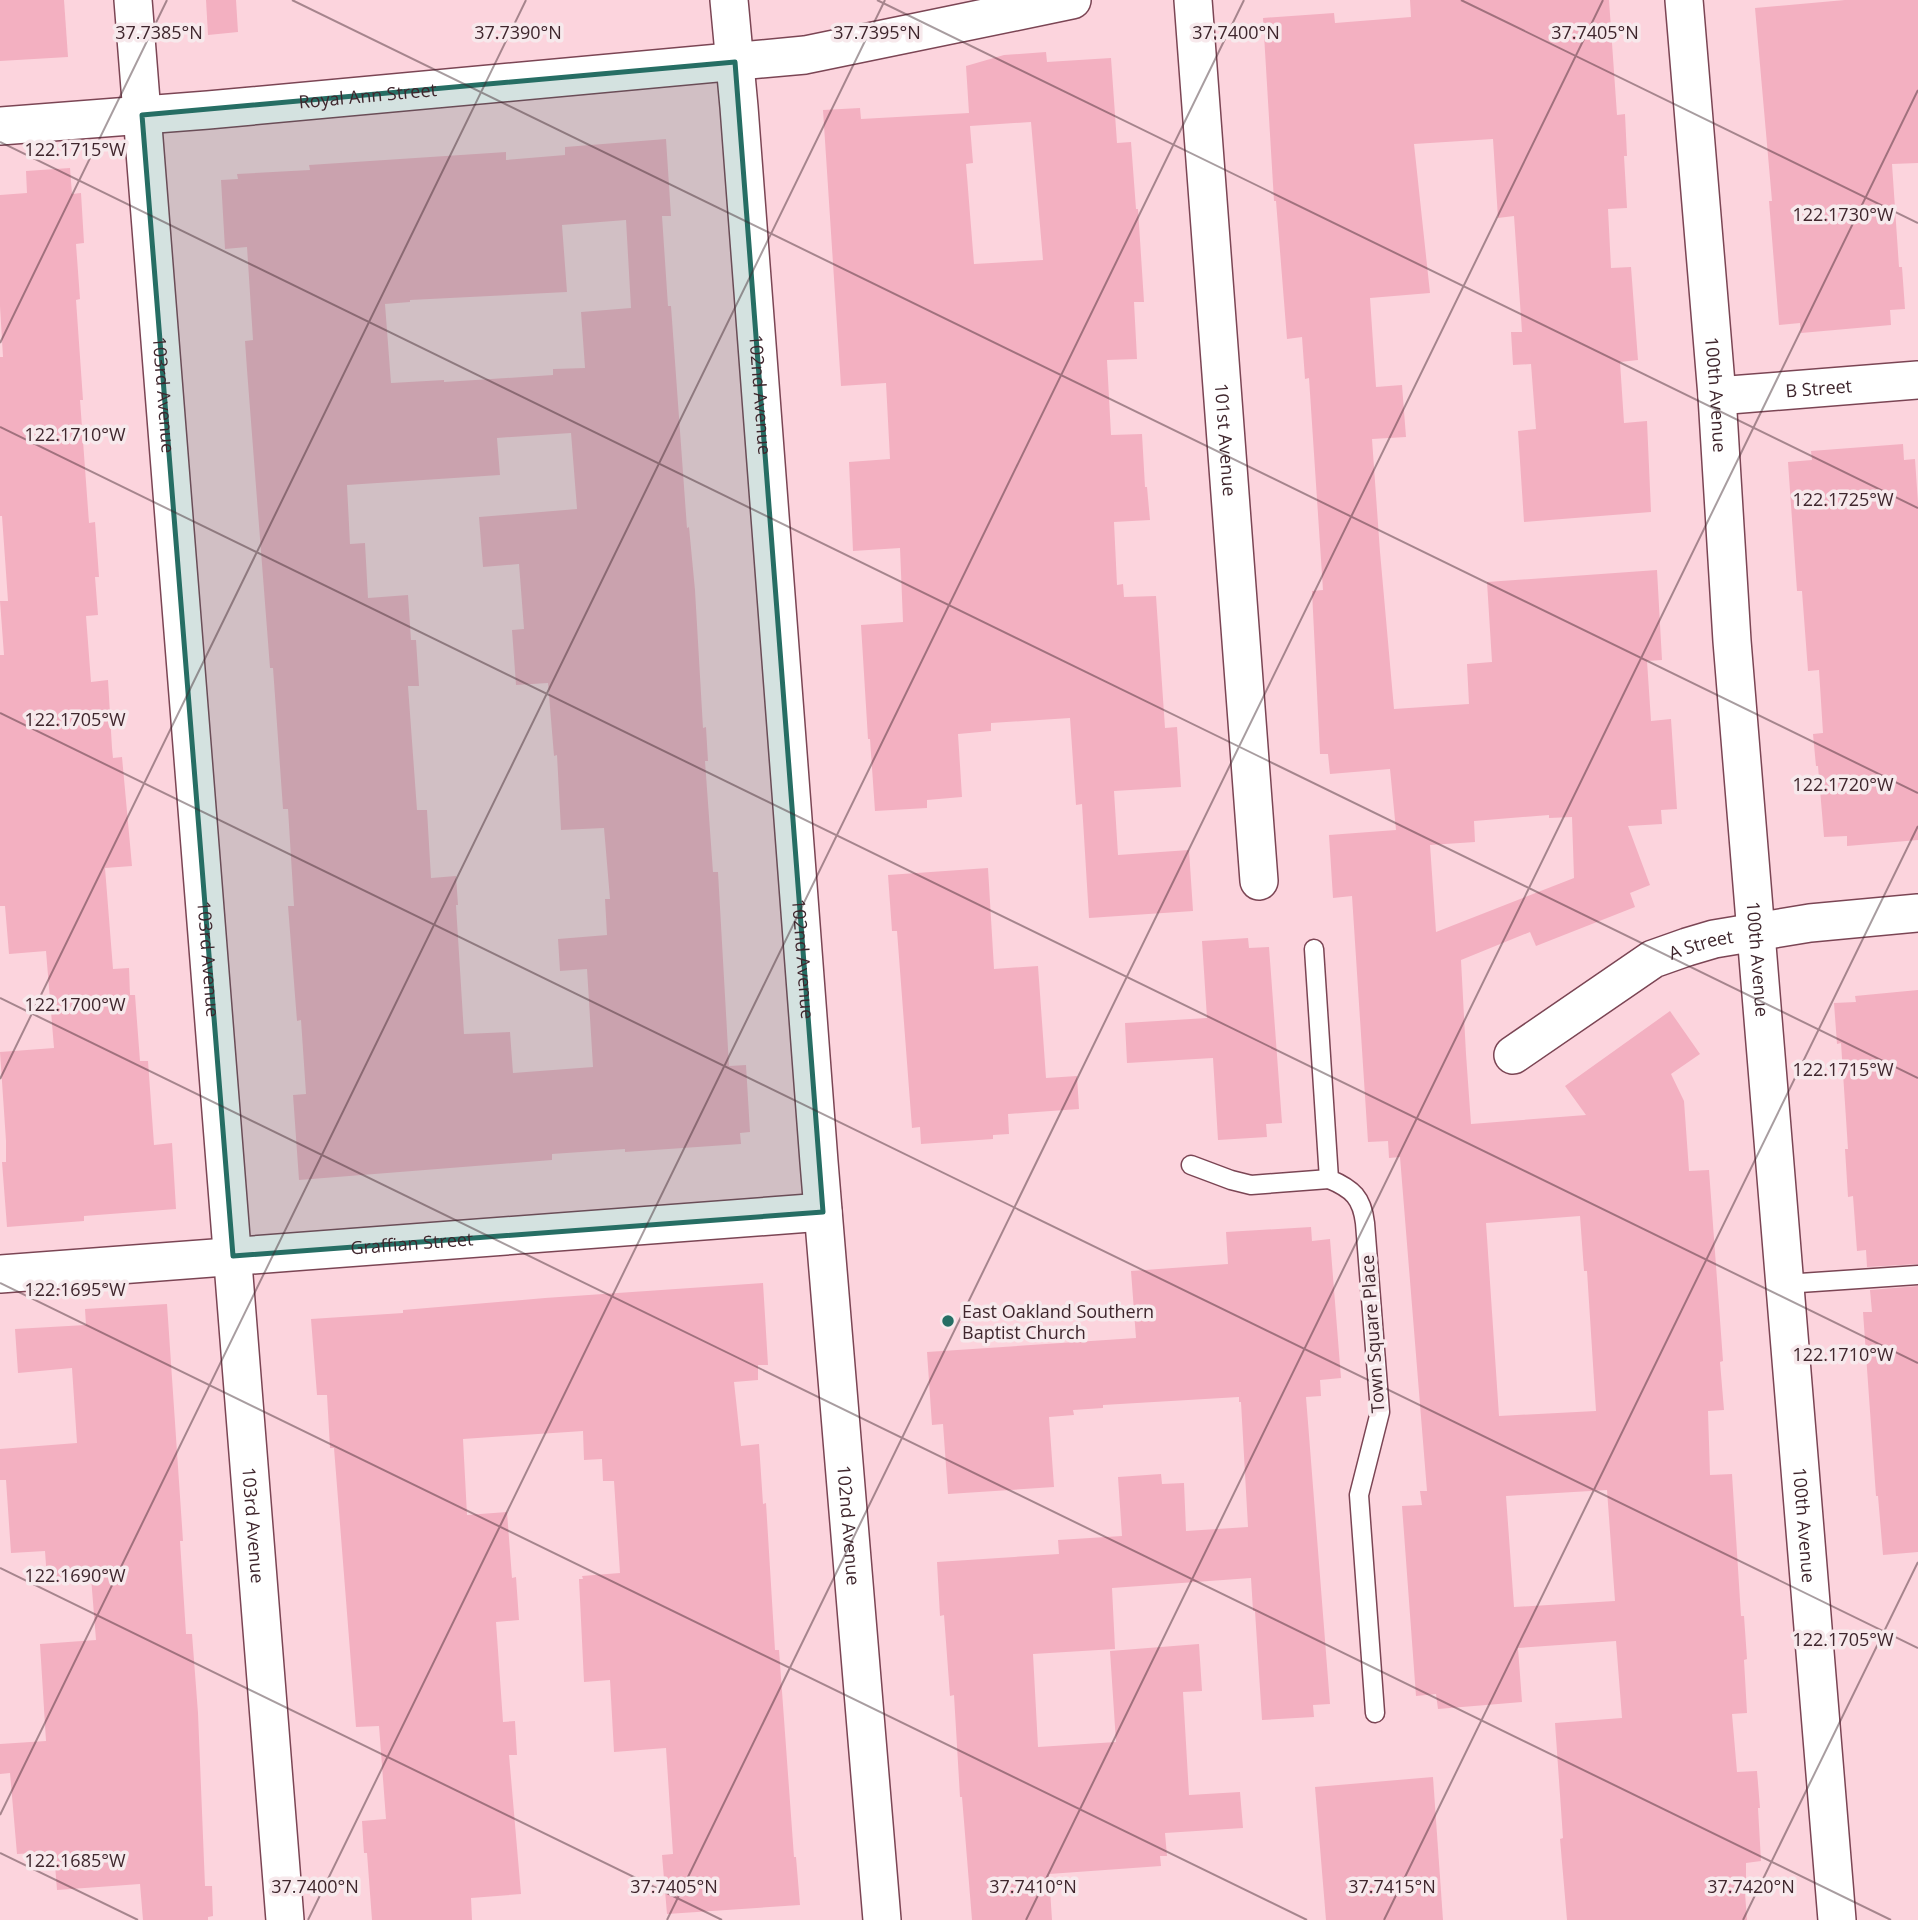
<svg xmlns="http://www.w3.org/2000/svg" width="1918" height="1920" font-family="'Open Sans',sans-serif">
  <rect width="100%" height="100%" fill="#fcd4dd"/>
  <g fill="#f3b0c1" fill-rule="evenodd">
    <path d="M 0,0 L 64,0 L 68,57 L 0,61 Z"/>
    <path d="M 206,0 L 236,0 L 238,32 L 208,35 Z"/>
    <path d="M 1410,0 L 1609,0 L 1617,115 L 1625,114 L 1627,156 L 1624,156 L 1627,208 L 1608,209 L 1611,268 L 1631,267 L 1638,360 L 1620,362 L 1624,423 L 1647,421 L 1651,512 L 1524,522 L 1518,431 L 1536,429 L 1531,364 L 1513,365 L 1511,332 L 1522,332 L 1514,216 L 1498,218 L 1493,139 L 1414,144 L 1430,293 L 1370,298 L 1376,387 L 1402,385 L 1406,437 L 1372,439 L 1380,552 L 1394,709 L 1469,704 L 1467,664 L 1492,662 L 1487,582 L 1657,570 L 1662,660 L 1647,661 L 1651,721 L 1671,719 L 1677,809 L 1661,810 L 1662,824 L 1628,826 L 1650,885 L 1630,893 L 1635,907 L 1536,946 L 1530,932 L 1461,960 L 1466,1054 L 1471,1124 L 1586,1115 L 1565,1086 L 1670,1011 L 1700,1054 L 1671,1074 L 1684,1101 L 1689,1171 L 1709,1170 L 1723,1361 L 1720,1362 L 1724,1410 L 1708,1411 L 1710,1475 L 1732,1474 L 1741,1616 L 1744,1616 L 1747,1659 L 1744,1660 L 1747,1713 L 1732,1714 L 1737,1772 L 1757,1771 L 1760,1808 L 1758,1808 L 1761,1861 L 1746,1863 L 1746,1878 L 1744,1879 L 1747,1920 L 1567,1920 L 1560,1839 L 1563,1838 L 1555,1723 L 1622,1718 L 1616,1641 L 1518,1648 L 1522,1702 L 1438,1709 L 1436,1694 L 1416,1696 L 1402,1506 L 1422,1505 L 1420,1491 L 1427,1491 L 1400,1157 L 1389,1158 L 1388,1141 L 1368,1142 L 1352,896 L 1333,898 L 1329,835 L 1396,830 L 1390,769 L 1330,774 L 1328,754 L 1320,754 L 1312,591 L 1323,590 L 1309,378 L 1305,379 L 1302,337 L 1287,339 L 1276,201 L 1274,201 L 1263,18 L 1334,13 L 1335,23 L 1411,17 ZM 1549,815 L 1549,818 L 1572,817 L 1574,878 L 1436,932 L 1430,845 L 1475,842 L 1474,821 ZM 1580,1216 L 1584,1271 L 1587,1271 L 1596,1411 L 1499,1416 L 1486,1223 ZM 1607,1490 L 1615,1601 L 1514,1607 L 1506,1496 Z"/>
    <path d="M 1845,0 L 1918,0 L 1918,163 L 1892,164 L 1899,267 L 1902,267 L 1905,309 L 1890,310 L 1891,325 L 1801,333 L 1800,323 L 1779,325 L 1769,201 L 1772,201 L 1755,8 Z"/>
    <path d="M 1046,52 L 1047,62 L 1111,58 L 1117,143 L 1131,142 L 1136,209 L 1138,209 L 1144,302 L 1134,302 L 1137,359 L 1107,360 L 1111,435 L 1142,434 L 1145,487 L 1147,487 L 1150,520 L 1114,522 L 1117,585 L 1123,584 L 1124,597 L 1156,596 L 1165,728 L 1177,727 L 1181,787 L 1114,791 L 1118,855 L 1189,850 L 1193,911 L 1089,918 L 1082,804 L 1076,805 L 1070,718 L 991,723 L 991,731 L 958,734 L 962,797 L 927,800 L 927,808 L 875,811 L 870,739 L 868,739 L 861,625 L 903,622 L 900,548 L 853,551 L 849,462 L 890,459 L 886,383 L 841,386 L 823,110 L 860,108 L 861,119 L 969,113 L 966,66 L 1004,55 ZM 1031,122 L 1043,260 L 974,264 L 966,164 L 973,163 L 970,126 Z"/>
    <path d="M 666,139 L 671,216 L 662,216 L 668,306 L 671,306 L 687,528 L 689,527 L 695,590 L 703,728 L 706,727 L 708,761 L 705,761 L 713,872 L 718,872 L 729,1066 L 746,1065 L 750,1132 L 740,1133 L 741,1144 L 625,1152 L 625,1149 L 552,1154 L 552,1160 L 299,1180 L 293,1095 L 306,1094 L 301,1020 L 297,1021 L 288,906 L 294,906 L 288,809 L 283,809 L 273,668 L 270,668 L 247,370 L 245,341 L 253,340 L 247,247 L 225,249 L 221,180 L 238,179 L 237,174 L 310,170 L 309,165 L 506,152 L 506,160 L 565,155 L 565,147 ZM 626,220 L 631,308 L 581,312 L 585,368 L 553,369 L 553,375 L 444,382 L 444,380 L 391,383 L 385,304 L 410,302 L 410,300 L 567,292 L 562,225 ZM 571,433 L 577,509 L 479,517 L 483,567 L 519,564 L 524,629 L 512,630 L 516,685 L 548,683 L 554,756 L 557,755 L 561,830 L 604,828 L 610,899 L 605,899 L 607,935 L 558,939 L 560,971 L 587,969 L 593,1067 L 513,1073 L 510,1032 L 464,1034 L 456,905 L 458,905 L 456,876 L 431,878 L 427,810 L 417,810 L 408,686 L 419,686 L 416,640 L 411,640 L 408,595 L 368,598 L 365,543 L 350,544 L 347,485 L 500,475 L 497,438 Z"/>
    <path d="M 70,168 L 72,194 L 81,193 L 84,243 L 76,244 L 80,299 L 76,300 L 83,400 L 80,400 L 89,523 L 95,522 L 99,577 L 95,577 L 98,615 L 86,616 L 91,682 L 108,680 L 112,748 L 113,758 L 122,757 L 132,866 L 105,868 L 113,969 L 129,968 L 130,995 L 135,995 L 140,1061 L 148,1061 L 154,1145 L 172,1143 L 176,1209 L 84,1216 L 84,1221 L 7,1227 L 2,1162 L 6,1162 L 6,1141 L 0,1052 L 54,1048 L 46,951 L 9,954 L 5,906 L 0,906 L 0,655 L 4,655 L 0,601 L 8,601 L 2,516 L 0,516 L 0,357 L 3,357 L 0,306 L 0,195 L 27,193 L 26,171 Z"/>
    <path d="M 1903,444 L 1904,460 L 1915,459 L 1918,503 L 1918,840 L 1847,846 L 1847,836 L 1824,837 L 1818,766 L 1816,766 L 1813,734 L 1823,733 L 1819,670 L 1808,671 L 1802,591 L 1797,591 L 1788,462 L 1812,460 L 1811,451 Z"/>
    <path d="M 988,868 L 994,969 L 1038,966 L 1046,1078 L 1077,1076 L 1079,1109 L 1008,1114 L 1009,1134 L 993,1135 L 993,1139 L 921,1144 L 920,1127 L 912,1128 L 897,931 L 892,931 L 888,875 Z"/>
    <path d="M 1248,938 L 1249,948 L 1269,947 L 1282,1123 L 1266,1124 L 1267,1137 L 1218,1140 L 1213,1058 L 1127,1063 L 1125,1023 L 1207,1018 L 1202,941 Z"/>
    <path d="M 1918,990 L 1918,1264 L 1867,1267 L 1866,1250 L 1857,1251 L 1853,1196 L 1848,1197 L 1845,1149 L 1848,1149 L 1841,1043 L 1837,1044 L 1834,1003 L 1856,1002 L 1855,996 Z"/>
    <path d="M 1311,1227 L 1312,1241 L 1330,1239 L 1341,1378 L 1320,1380 L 1321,1396 L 1306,1397 L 1330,1704 L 1313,1705 L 1314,1717 L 1262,1720 L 1255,1611 L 1253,1611 L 1251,1578 L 1112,1588 L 1115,1649 L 1033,1654 L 1038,1747 L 1116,1742 L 1110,1651 L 1199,1644 L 1202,1691 L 1183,1692 L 1189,1795 L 1240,1792 L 1243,1828 L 1165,1833 L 1167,1856 L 1160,1856 L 1161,1866 L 1049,1874 L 1052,1920 L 972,1920 L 962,1797 L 960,1797 L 954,1695 L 950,1696 L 944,1615 L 940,1616 L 937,1562 L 1059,1554 L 1058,1540 L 1122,1536 L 1118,1477 L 1161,1474 L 1162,1484 L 1184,1483 L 1186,1531 L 1248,1527 L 1241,1402 L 1239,1402 L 1239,1397 L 1103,1405 L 1103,1408 L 1073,1410 L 1074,1415 L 1049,1417 L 1054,1487 L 948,1494 L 943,1424 L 932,1425 L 927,1352 L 1136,1338 L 1131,1271 L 1228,1264 L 1226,1232 Z"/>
    <path d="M 763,1283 L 768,1365 L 758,1365 L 758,1380 L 734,1382 L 741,1446 L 759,1444 L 763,1504 L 766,1503 L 775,1650 L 779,1650 L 794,1857 L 796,1857 L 800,1905 L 667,1914 L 662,1855 L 673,1854 L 666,1748 L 614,1752 L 610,1680 L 584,1682 L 579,1579 L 583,1579 L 582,1576 L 620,1573 L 614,1481 L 603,1481 L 602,1459 L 584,1460 L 583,1431 L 463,1439 L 467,1515 L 507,1512 L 512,1578 L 516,1577 L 519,1620 L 496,1622 L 503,1722 L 515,1721 L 517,1755 L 509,1755 L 521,1894 L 471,1898 L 472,1920 L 372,1920 L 367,1853 L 364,1853 L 362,1821 L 386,1819 L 379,1726 L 356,1727 L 334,1448 L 330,1448 L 327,1395 L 317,1395 L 311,1319 L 403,1313 L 403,1310 L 545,1298 Z"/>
    <path d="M 1918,1286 L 1918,1552 L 1883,1555 L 1878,1496 L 1876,1496 L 1863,1312 L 1872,1312 L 1870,1290 Z"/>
    <path d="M 167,1304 L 183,1541 L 180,1541 L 186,1634 L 192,1634 L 198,1713 L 205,1886 L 212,1886 L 213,1916 L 208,1917 L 208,1920 L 143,1920 L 140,1884 L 57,1890 L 54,1852 L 17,1854 L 10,1773 L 0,1774 L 0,1744 L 46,1741 L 40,1644 L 96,1640 L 91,1577 L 47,1579 L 45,1551 L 11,1553 L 6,1480 L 0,1480 L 0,1449 L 77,1443 L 72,1368 L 18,1373 L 15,1329 L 86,1325 L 85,1309 Z"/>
    <path d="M 1433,1777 L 1443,1920 L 1326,1920 L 1315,1787 Z"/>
  </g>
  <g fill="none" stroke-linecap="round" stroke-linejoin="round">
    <defs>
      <g id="lane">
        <path d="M 1314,949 L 1329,1179 C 1353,1189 1362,1198 1365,1223 L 1380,1412 L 1359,1495 L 1375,1713"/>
        <path d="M 1191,1165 L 1231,1180 L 1251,1185 L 1329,1179"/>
        <path d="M 1785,1284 L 1918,1275"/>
      </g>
      <g id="street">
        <path id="s1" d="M 133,0 L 285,1920"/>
        <path id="s2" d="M 729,0 L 739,107 L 819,1162 L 882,1920"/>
        <path id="s3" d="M 1193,0 L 1259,881"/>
        <path id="s4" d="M 1684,0 L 1717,396 L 1732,641 L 1837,1920"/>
        <path id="s5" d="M 0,126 L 208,110 L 805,55 L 1072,0"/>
        <path id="s6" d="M 1717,396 L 1918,380"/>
        <path id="s7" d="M 1513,1055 L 1653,959 L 1687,947 L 1714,939 L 1810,923 L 1918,913"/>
        <path id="s8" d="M 0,1274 L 823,1212"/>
      </g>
    </defs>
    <use href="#lane" stroke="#7b4554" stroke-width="21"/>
    <use href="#street" stroke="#7b4554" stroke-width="40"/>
    <use href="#lane" stroke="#fff" stroke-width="18"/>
    <use href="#street" stroke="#fff" stroke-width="37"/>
  </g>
  <path fill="#266e64" fill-opacity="0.2" stroke="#266e64" stroke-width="5" stroke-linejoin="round" d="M 735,62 L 823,1212 L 233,1256 L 142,115 Z"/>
  <path fill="none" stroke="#3f262d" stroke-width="2" stroke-opacity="0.45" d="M 292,0 L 1918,793M 877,0 L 1918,508M 1461,0 L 1918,223M 0,142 L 1918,1078M 0,343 L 167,0M 0,427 L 1918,1363M 0,713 L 1918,1648M 0,998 L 1891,1920M 0,1079 L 526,0M 0,1283 L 1307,1920M 0,1568 L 722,1920M 0,1815 L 885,0M 0,1853 L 138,1920M 308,1920 L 1244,0M 667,1920 L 1603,0M 1026,1920 L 1918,90M 1384,1920 L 1918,826M 1743,1920 L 1918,1562"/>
  <circle fill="#266e64" stroke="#f7e9ec" stroke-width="2.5" cx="948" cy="1321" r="7"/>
  <g text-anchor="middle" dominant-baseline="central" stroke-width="7" stroke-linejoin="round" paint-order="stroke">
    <g font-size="18" fill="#3f262d" stroke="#f7e9ec">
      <text stroke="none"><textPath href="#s5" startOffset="369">Royal Ann Street</textPath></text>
      <text stroke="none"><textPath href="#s6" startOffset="102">B Street</textPath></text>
      <text stroke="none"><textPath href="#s1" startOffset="396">103rd Avenue</textPath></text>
      <text stroke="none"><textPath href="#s2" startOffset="396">102nd Avenue</textPath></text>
      <text stroke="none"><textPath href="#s4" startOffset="396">100th Avenue</textPath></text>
      <text stroke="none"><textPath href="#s3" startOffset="441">101st Avenue</textPath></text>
      <text stroke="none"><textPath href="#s7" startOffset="220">A Street</textPath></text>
      <text stroke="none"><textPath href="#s1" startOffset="962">103rd Avenue</textPath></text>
      <text stroke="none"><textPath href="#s2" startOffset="962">102nd Avenue</textPath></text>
      <text stroke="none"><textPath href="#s4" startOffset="962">100th Avenue</textPath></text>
      <text stroke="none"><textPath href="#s8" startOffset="413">Graffian Street</textPath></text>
      <text transform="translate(1372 1334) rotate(-94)">Town Square Place</text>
      <text stroke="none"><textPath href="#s1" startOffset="1530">103rd Avenue</textPath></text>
      <text stroke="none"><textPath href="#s2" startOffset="1530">102nd Avenue</textPath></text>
      <text stroke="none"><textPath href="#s4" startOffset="1530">100th Avenue</textPath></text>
    </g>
    <g font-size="18" fill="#3f262d" stroke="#f7e9ec" text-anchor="start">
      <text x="962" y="1311">East Oakland Southern<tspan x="962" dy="21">Baptist Church</tspan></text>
    </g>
  </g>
  <g font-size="18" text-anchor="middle" fill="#3f262d" stroke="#f7e9ec" stroke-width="7" stroke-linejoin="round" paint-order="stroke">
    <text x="159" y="39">37.7385°N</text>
    <text x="518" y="39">37.7390°N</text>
    <text x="877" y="39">37.7395°N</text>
    <text x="1236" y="39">37.7400°N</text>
    <text x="1595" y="39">37.7405°N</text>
    <text x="75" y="156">122.1715°W</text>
    <text x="1843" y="221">122.1730°W</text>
    <text x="75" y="441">122.1710°W</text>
    <text x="1843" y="506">122.1725°W</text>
    <text x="75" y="726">122.1705°W</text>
    <text x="1843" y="791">122.1720°W</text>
    <text x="75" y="1011">122.1700°W</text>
    <text x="1843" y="1076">122.1715°W</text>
    <text x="75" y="1296">122.1695°W</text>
    <text x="1843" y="1361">122.1710°W</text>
    <text x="75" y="1582">122.1690°W</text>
    <text x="1843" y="1646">122.1705°W</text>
    <text x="75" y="1867">122.1685°W</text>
    <text x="315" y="1893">37.7400°N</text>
    <text x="674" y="1893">37.7405°N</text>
    <text x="1033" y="1893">37.7410°N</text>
    <text x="1392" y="1893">37.7415°N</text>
    <text x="1751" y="1893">37.7420°N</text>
  </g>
</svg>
